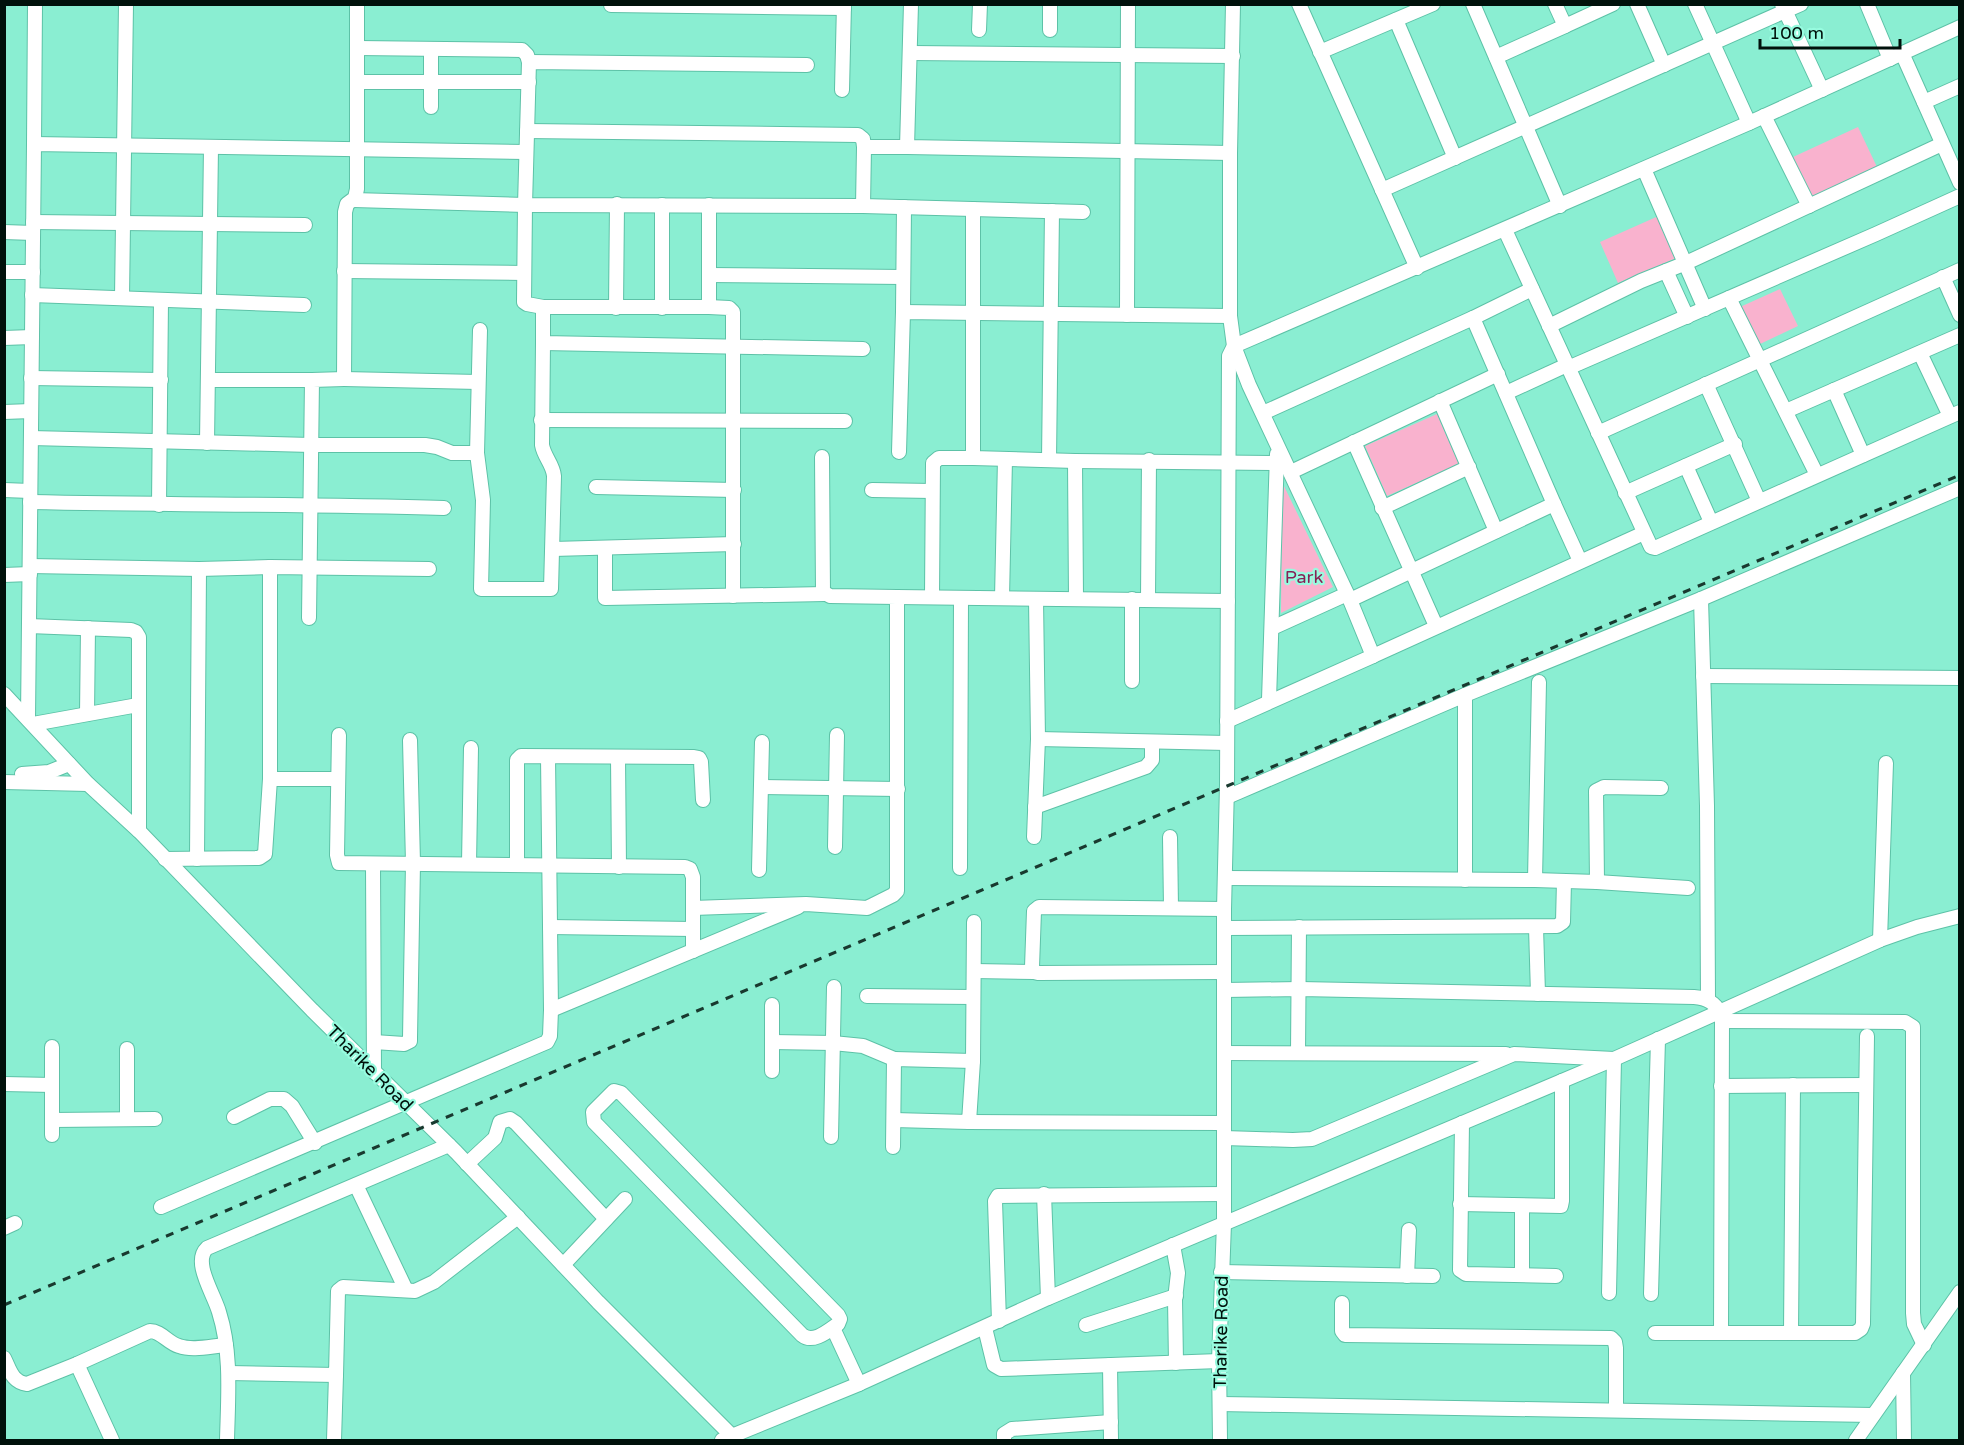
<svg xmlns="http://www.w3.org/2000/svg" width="1964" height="1445" font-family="'Varela Round',sans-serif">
  <rect width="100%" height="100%" fill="#8aeed2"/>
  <g fill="#f9b2ce">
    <path d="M 1858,127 L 1877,167 L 1812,198 L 1793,157 Z"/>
    <path d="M 1663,214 L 1681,256 L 1618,283 L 1600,242 Z"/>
    <path d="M 1780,289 L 1798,326 L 1758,345 L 1740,307 Z"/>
    <path d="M 1437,414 L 1459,464 L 1387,496 L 1365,446 Z"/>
    <path d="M 1282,482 L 1333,587 L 1281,613 Z"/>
  </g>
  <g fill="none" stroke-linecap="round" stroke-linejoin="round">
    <defs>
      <g id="minor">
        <path d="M 911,4 L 907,147 L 1230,153"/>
        <path d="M 1233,4 L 1230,153 L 1230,316 L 1234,346 L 1249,385 L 1350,600 L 1373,656 L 1644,533"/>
        <path d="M 1299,4 L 1417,268"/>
        <path d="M 1473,4 L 1560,206"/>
        <path d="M 1555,4 L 1565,26 L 1613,4"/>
        <path d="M 1637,4 L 1664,65"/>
        <path d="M 1695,4 L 1749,123"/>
        <path d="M 1782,4 L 1822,90"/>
        <path d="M 1867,4 L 1890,59"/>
        <path d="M 611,5 L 844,8"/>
        <path d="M 1396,20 L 1455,158"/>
        <path d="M 979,30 L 980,4"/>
        <path d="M 1050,30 L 1050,4"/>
        <path d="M 358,48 L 522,50 L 527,55 L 529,62"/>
        <path d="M 1320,52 L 1433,4"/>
        <path d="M 911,53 L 1233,56"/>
        <path d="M 1902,53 L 1960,183"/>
        <path d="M 1496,57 L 1565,26"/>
        <path d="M 358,82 L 529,82"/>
        <path d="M 842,90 L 844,4"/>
        <path d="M 1924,102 L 1960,86"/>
        <path d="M 431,107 L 431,49"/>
        <path d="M 1764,116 L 1809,206"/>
        <path d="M 527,131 L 858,135 L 863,139 L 864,147 L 863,206 L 1083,212"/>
        <path d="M 34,144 L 35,4"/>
        <path d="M 864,147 L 907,147"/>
        <path d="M 1644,169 L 1705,309"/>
        <path d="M 1382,190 L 1801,4"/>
        <path d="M 354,200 L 525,205 L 863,206"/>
        <path d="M 973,209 L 973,458 L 1075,461 L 1276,463"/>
        <path d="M 33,222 L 305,225"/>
        <path d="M 1505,230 L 1651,547 L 1655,548 L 1960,412"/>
        <path d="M 4,232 L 33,233"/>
        <path d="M 344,271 L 524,273"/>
        <path d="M 1666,271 L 1687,317"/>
        <path d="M 4,272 L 33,272"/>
        <path d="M 709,275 L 903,277"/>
        <path d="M 1943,277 L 1960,315"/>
        <path d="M 32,295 L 304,305"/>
        <path d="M 122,298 L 126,4"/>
        <path d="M 1729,298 L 1817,475"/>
        <path d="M 543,307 L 543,343 L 863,349"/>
        <path d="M 709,307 L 709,205"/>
        <path d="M 616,308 L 617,204"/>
        <path d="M 662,308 L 662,205"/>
        <path d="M 903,312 L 904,207"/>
        <path d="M 1127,315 L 1128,4"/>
        <path d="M 1549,326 L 1641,281 L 1686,263 L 1942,144"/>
        <path d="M 480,330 L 477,453 L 483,500 L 481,589 L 551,589 L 554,476 C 553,464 544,457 542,445 L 543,343"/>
        <path d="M 4,338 L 32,337"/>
        <path d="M 1920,353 L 1950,416"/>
        <path d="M 1568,368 L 1876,234 L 1960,196"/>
        <path d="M 31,378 L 161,380"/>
        <path d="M 344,379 L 478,382"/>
        <path d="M 209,380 L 312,380"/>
        <path d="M 1706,384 L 1759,501"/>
        <path d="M 1834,390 L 1863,455"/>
        <path d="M 1506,393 L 1567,365"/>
        <path d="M 1440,401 L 1496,531"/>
        <path d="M 1786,411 L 1960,335"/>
        <path d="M 4,412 L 31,411"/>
        <path d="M 1263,413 L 1473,318"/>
        <path d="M 541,420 L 845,421"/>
        <path d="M 1598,433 L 1960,270"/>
        <path d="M 31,438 L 311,445 L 425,445 L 437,447 L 452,453 L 477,453"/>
        <path d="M 1354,442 L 1436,626"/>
        <path d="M 207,443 L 211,147"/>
        <path d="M 899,452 L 903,312 L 1230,316"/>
        <path d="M 1049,460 L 1052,211"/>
        <path d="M 1075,461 L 1076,599"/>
        <path d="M 1686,466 L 1711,522"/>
        <path d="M 1291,472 L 1498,374"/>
        <path d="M 596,487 L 734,490"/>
        <path d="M 4,490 L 30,491"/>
        <path d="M 872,490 L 932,491"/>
        <path d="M 1625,493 L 1735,444"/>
        <path d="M 30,502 C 168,505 306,504 444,508"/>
        <path d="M 1554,504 L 1580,561"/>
        <path d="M 159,505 L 161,300"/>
        <path d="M 1382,508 L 1469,467"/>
        <path d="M 605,548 L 605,598 L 825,594"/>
        <path d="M 553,549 L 734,544"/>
        <path d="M 30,566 L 199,569 L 270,567 L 429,569"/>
        <path d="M 4,575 L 30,574"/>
        <path d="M 733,596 L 733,312 L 729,308 L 709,307 L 543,307 L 527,304 L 524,302 L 525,205 L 529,62 L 807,65"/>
        <path d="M 897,597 L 1228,601"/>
        <path d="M 932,597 L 933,463 L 939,458 L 973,458"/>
        <path d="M 1002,598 L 1005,459"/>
        <path d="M 1132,599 L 1132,681"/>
        <path d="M 1701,599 L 1707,806 L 1708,1000"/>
        <path d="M 1148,600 L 1149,460"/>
        <path d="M 1350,600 L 1554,504 L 1473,318 L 1532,289"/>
        <path d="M 309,618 L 312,380 L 344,379 L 345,212 L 347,204 L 355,198 L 357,189 L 357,4"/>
        <path d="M 29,626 L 131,630 L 136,632 L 139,637 L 139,831"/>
        <path d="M 1272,628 L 1347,594"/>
        <path d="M 1703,676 L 1960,678"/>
        <path d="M 4,694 L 88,784 L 139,831 L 312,1010 L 456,1152 L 598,1302 L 736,1440"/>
        <path d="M 1269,700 L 1277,454"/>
        <path d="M 87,714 L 88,628"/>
        <path d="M 28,718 L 34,144 L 526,152"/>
        <path d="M 1227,721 L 1373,656"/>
        <path d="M 33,724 L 138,705"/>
        <path d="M 339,735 L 337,855 L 339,863 L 685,867 L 690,869 L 693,877 L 693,951"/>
        <path d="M 1038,739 L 1227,743"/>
        <path d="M 618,757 L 619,867"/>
        <path d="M 22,774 L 49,772 L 69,764"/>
        <path d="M 270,779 L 337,779"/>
        <path d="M 4,782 L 88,784"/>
        <path d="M 761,787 L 898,789"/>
        <path d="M 1227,797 L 1465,695 L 1701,599 L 1960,488"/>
        <path d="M 1035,807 L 1146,767 L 1152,760 L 1152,742"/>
        <path d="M 1034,837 L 1038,739 L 1036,599"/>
        <path d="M 1170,837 L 1171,908"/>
        <path d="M 835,847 L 837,735"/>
        <path d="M 165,859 L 259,858 L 265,854 L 270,779 L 270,567"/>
        <path d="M 197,859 L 199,569"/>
        <path d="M 469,864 L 471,748"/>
        <path d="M 373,865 L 374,1072"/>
        <path d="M 517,865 L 517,760 L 521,756 L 694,757 L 699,758 L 701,762 L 703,800"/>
        <path d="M 960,868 L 961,598"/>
        <path d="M 759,870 L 762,742"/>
        <path d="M 1225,878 L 1535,880 L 1539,682"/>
        <path d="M 1465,880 L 1465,695"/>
        <path d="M 1535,880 L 1597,882 L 1688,888"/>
        <path d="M 1597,882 L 1596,791 L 1604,787 L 1661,788"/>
        <path d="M 693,908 L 806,904 L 867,908 L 893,895 L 897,891 L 897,597 L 830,596 L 823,592 L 822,457"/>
        <path d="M 1224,909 L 1039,907 L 1034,911 L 1032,967 L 1034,972 L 1038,973 L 1224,972"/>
        <path d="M 550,927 L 693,929"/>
        <path d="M 1536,927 L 1538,994"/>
        <path d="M 1225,928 L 1557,926 L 1563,922 L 1564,881"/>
        <path d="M 1880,940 L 1886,763"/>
        <path d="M 974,971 L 1034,972"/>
        <path d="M 1225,990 L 1300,989 L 1694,997 C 1709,998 1720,1006 1722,1021 L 1721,1333"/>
        <path d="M 867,996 L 973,997"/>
        <path d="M 772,1005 L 772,1071"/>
        <path d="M 551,1010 L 798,907"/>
        <path d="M 1722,1021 L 1905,1022 L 1913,1027 L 1913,1313 L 1914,1324 L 1924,1345"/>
        <path d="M 374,1042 L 404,1044 L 410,1041 L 410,1038 L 413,863 L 410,740"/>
        <path d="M 772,1042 L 833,1043 L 863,1046 L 894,1059"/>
        <path d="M 127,1049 L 127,1119"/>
        <path d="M 1224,1053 L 1506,1054"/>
        <path d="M 1298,1053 L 1299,927"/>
        <path d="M 4,1084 L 52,1085"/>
        <path d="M 1721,1086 L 1866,1085"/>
        <path d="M 614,1091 L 621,1093 L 838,1315 L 840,1319 L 838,1324 C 828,1331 813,1344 802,1335 L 594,1122 L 593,1112 Z"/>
        <path d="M 234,1117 L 270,1099 L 284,1099 L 292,1106 L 315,1143"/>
        <path d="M 52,1120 L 155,1119"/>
        <path d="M 894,1120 L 969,1122 L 973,1061 L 974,922"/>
        <path d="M 969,1122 L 1223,1123"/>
        <path d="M 1462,1123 L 1460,1270 L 1466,1274 L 1556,1276"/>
        <path d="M 52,1135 L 52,1047"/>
        <path d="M 831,1137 L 834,987"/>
        <path d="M 1224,1138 L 1293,1140 L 1312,1139 L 1514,1054 L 1614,1059 L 1609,1293"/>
        <path d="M 893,1147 L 894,1059 L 973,1061"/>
        <path d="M 467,1164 L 495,1138 L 500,1122 L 510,1119 L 516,1123 L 606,1219"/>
        <path d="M 356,1185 L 406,1290"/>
        <path d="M 1044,1194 L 1048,1298"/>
        <path d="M 1460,1204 L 1561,1206 L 1562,1201 L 1562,1081"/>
        <path d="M 161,1207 L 547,1042 L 550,1036 L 551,1010 L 548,757"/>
        <path d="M 4,1228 L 15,1223"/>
        <path d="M 1173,1245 L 1178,1273 L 1175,1299 L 1176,1363"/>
        <path d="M 563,1265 L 625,1199"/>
        <path d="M 1221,1272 L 1433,1276"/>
        <path d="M 1522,1275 L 1522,1206"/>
        <path d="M 1407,1276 L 1409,1230"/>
        <path d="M 1651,1294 L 1658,1039"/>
        <path d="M 1342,1303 L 1342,1331 L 1345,1335 L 1611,1338 L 1615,1342 L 1616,1348 L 1616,1409"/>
        <path d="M 999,1321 L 995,1201 L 998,1196 L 1224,1194"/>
        <path d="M 1086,1325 L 1176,1296"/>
        <path d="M 833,1328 L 859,1384"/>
        <path d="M 985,1328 L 994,1365 L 1001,1369 L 1219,1361"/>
        <path d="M 1655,1333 L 1855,1333 L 1861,1329 L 1863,1324 L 1867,1036"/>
        <path d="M 1791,1333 L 1793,1085"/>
        <path d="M 4,1358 C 10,1370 12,1382 27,1384 L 77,1364 L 150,1331 C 161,1331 168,1343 179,1346 C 193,1351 211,1346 226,1345"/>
        <path d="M 77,1364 L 112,1440"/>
        <path d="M 1110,1365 L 1111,1440"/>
        <path d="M 229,1373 L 336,1375 L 338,1291 L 343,1287 L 415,1291 L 434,1282 L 518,1217"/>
        <path d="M 1903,1373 L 1904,1440"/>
        <path d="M 1220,1404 L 1873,1415"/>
        <path d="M 227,1440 C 228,1398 232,1353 219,1312 C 214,1294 192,1262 207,1248 L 449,1145"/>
        <path d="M 334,1440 L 336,1375"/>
        <path d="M 722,1440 L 859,1384 L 1048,1298 L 1614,1059 L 1880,940 L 1917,927 L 1960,916"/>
        <path d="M 1004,1440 L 1004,1434 L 1012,1429 L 1111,1422"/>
        <path d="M 1220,1440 L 1219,1361 L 1224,1223 L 1224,909 L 1227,785 L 1229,356 L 1234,346 L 1749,123 L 1960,27"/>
        <path d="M 1856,1440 L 1960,1292"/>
      </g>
    </defs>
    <use href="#minor" stroke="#5dc2a7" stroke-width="16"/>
    <use href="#minor" stroke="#fff" stroke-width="14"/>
    <path stroke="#19392f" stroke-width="3" stroke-dasharray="8 8" stroke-linecap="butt" d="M 4,1305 L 1960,475"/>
  </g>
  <g text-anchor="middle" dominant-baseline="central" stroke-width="4.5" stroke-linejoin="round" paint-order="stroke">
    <g font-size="18" fill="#862155" stroke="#97fbdf">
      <text x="1304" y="577">Park</text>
    </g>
    <g font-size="18" fill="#00110b" stroke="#97fbdf">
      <text transform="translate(370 1068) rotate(45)">Tharike Road</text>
      <text transform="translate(1221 1332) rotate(-89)">Tharike Road</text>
    </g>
  </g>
  <rect width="1964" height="1445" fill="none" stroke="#00110b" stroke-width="12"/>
  <path d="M1760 39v9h140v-9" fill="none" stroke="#00110b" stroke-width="3"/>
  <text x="1769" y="39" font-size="18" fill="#00110b" stroke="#97fbdf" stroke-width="4.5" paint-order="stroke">100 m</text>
</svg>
